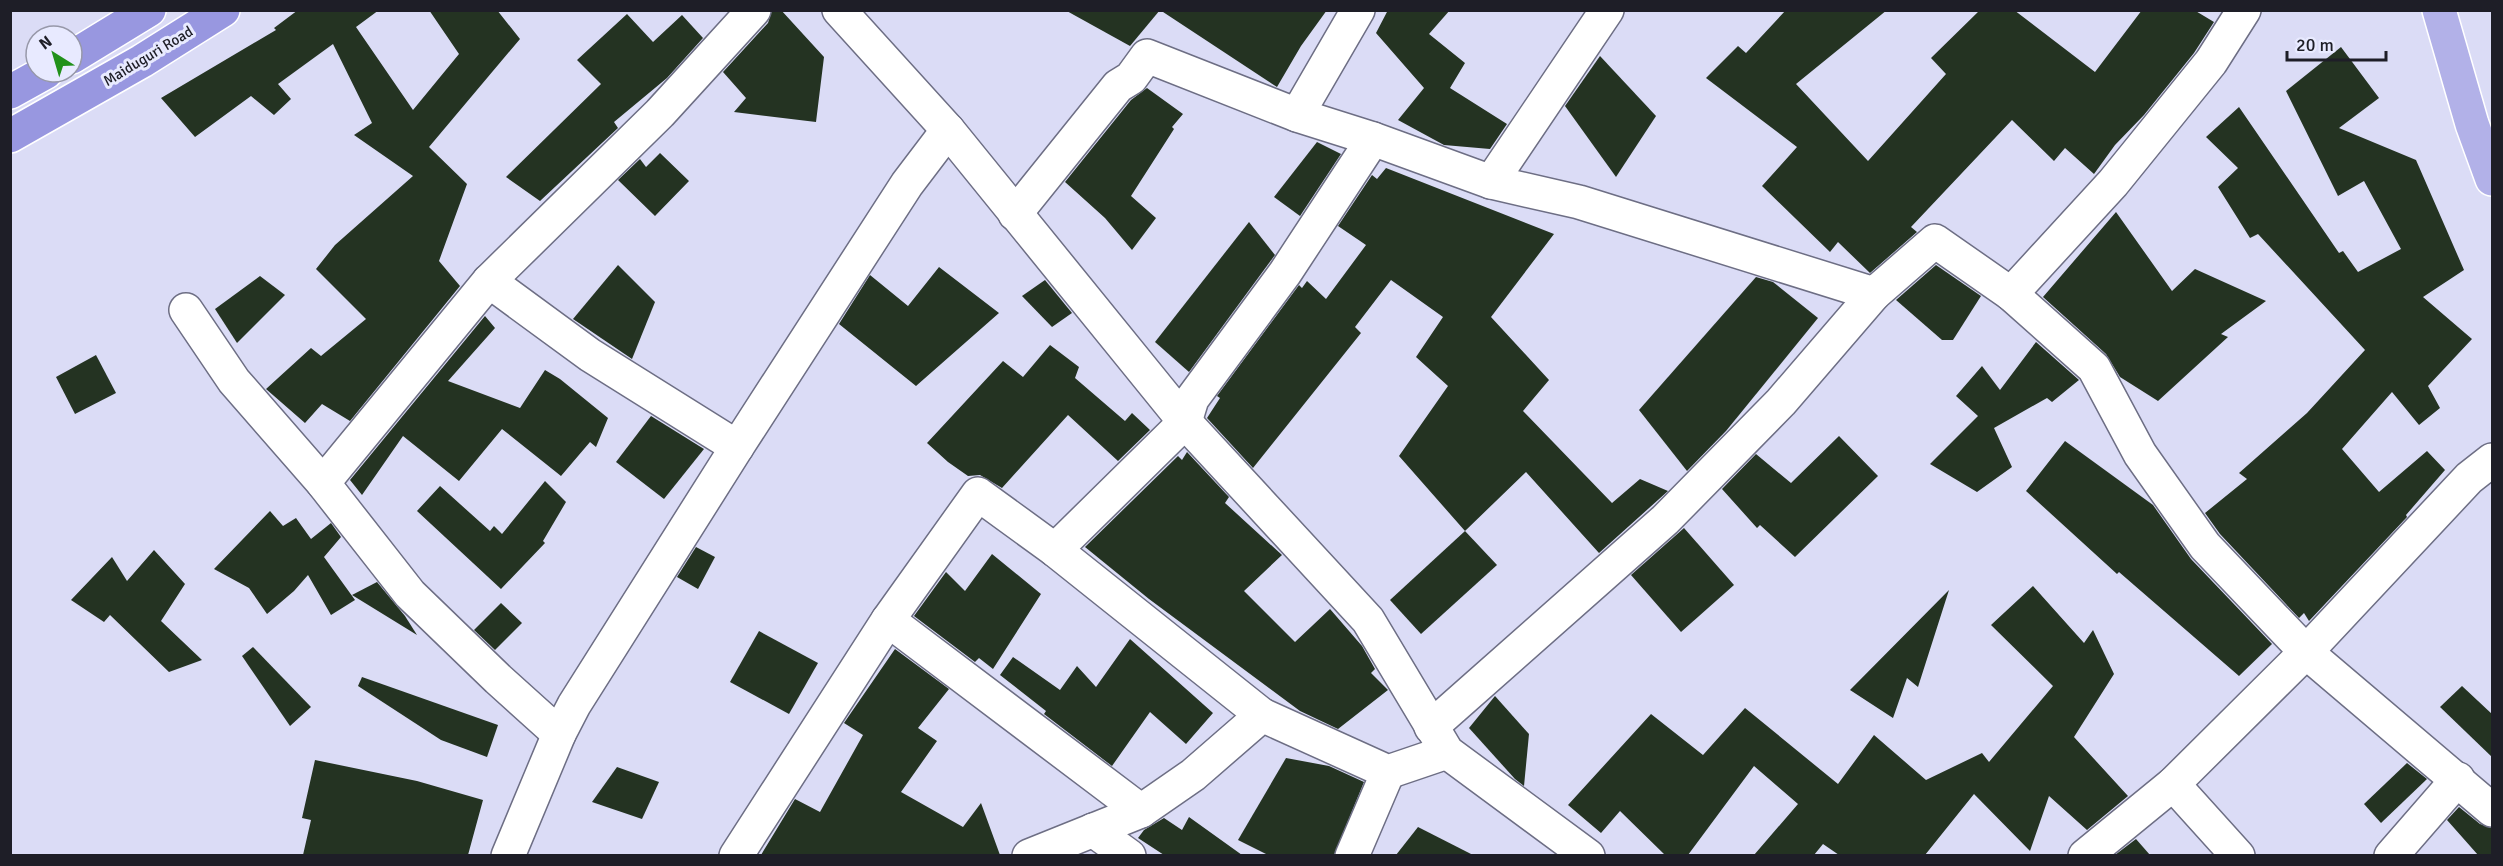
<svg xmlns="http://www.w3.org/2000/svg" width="2503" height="866" font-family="Signika,sans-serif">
  <rect width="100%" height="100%" fill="#dbdcf6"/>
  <g fill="#243322">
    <path d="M 298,10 L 379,10 L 356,27 L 413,110 L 459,54 L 429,10 L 497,10 L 520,39 L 429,147 L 467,184 L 439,261 L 460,286 L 350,421 L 322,404 L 305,423 L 266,389 L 311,348 L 321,356 L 366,319 L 316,269 L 335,245 L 413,176 L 354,135 L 372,123 L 333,44 L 278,84 L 291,99 L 274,115 L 251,96 L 195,137 L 161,98 L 276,30 L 274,28 Z"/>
    <path d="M 772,10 L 781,10 L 824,57 L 816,122 L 734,112 L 746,98 L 723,72 L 768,23 Z"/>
    <path d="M 1065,10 L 1160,10 L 1130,46 Z"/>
    <path d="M 1160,10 L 1327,10 L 1301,46 L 1277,87 Z"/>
    <path d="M 1388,10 L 1450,10 L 1429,34 L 1465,63 L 1450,88 L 1507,124 L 1490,149 L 1444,145 L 1398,120 L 1424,88 L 1376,33 Z"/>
    <path d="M 1786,10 L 1887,10 L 1796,84 L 1868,161 L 1946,74 L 1931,58 L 1980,10 L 2014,10 L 2095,72 L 2142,10 L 2194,10 L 2214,22 L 2194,53 L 2144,115 L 2115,145 L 2094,174 L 2065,148 L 2054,161 L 2012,120 L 1911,227 L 1917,232 L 1870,273 L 1838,242 L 1830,252 L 1762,186 L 1797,147 L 1706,78 L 1738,46 L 1746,53 Z"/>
    <path d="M 627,14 L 653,42 L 682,15 L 703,38 L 667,78 L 614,122 L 618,128 L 540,201 L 506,177 L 601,84 L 577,60 Z"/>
    <path d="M 2341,47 L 2379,98 L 2339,128 L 2416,160 L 2464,270 L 2423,297 L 2472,339 L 2428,386 L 2440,408 L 2419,425 L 2392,392 L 2342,449 L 2379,492 L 2427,451 L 2445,470 L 2406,515 L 2407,517 L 2309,621 L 2304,613 L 2299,618 L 2220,534 L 2205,513 L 2247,479 L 2239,473 L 2307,413 L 2365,350 L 2258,234 L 2250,238 L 2218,187 L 2238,168 L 2206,137 L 2239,107 L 2339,253 L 2343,251 L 2358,272 L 2401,249 L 2364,181 L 2338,196 L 2286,91 Z"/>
    <path d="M 1600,56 L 1656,116 L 1616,177 L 1565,106 Z"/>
    <path d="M 1147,88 L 1183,114 L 1172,127 L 1174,129 L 1131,196 L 1156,218 L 1132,250 L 1105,218 L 1065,182 L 1131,100 Z"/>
    <path d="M 1317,142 L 1341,154 L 1300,216 L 1274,197 Z"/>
    <path d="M 660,153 L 689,181 L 655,216 L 618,180 L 640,159 L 646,167 Z"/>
    <path d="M 1386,168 L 1554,234 L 1491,317 L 1549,380 L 1523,411 L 1612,503 L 1640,479 L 1668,491 L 1599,553 L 1526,472 L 1465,531 L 1399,456 L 1448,386 L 1416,357 L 1443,317 L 1391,280 L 1355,327 L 1361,333 L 1253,468 L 1207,418 L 1220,398 L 1217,396 L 1299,285 L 1302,288 L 1307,281 L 1326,299 L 1366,245 L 1338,226 L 1372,175 L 1377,179 Z"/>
    <path d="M 2116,212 L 2172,291 L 2195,269 L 2266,301 L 2221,334 L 2228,337 L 2158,401 L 2120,377 L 2106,354 L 2043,297 Z"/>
    <path d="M 1249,222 L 1275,255 L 1189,372 L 1155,342 Z"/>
    <path d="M 618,265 L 655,302 L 632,359 L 573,319 Z"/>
    <path d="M 1936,265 L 1981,296 L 1953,340 L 1942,340 L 1896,300 Z"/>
    <path d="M 939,267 L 999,313 L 916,386 L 839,324 L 870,275 L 908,306 Z"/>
    <path d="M 260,276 L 285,295 L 237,343 L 215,309 Z"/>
    <path d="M 1756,277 L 1773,282 L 1818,318 L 1726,431 L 1687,471 L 1639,410 Z"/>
    <path d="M 1045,280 L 1072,313 L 1052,327 L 1022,296 Z"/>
    <path d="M 485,316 L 495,328 L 448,381 L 520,408 L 545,370 L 560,379 L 608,418 L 596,447 L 590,442 L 561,476 L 502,429 L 459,481 L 403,436 L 362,495 L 350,480 Z"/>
    <path d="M 2036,342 L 2079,380 L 2052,402 L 2047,398 L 1994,428 L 2012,467 L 1977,492 L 1930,464 L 1978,416 L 1956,396 L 1982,366 L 2000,390 Z"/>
    <path d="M 1050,345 L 1079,367 L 1075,378 L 1125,421 L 1132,413 L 1150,430 L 1118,461 L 1068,415 L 1002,488 L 980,475 L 968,476 L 948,462 L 927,443 L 1003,361 L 1023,377 Z"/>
    <path d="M 96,355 L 116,393 L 75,414 L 56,377 Z"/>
    <path d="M 651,416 L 704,449 L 664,499 L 616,462 Z"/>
    <path d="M 1839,436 L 1878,476 L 1795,557 L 1760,525 L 1757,528 L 1722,489 L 1756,454 L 1791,483 Z"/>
    <path d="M 2065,441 L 2153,505 L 2191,559 L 2272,644 L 2239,676 L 2119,572 L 2117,574 L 2026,491 Z"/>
    <path d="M 1187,452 L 1229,497 L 1225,503 L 1282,555 L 1244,591 L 1295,642 L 1330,609 L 1362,646 L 1375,669 L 1371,673 L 1388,690 L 1338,729 L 1300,711 L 1149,599 L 1085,547 L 1178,456 L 1182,460 Z"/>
    <path d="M 545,481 L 566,502 L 543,541 L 545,543 L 501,589 L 417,511 L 440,486 L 490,531 L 494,526 L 502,534 Z"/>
    <path d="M 270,511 L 283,526 L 296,518 L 311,539 L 331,523 L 341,537 L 324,557 L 355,600 L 331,615 L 308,575 L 294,591 L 267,614 L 249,588 L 214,569 Z"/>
    <path d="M 1684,528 L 1734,585 L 1681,632 L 1631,575 Z"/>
    <path d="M 1465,531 L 1497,565 L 1421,634 L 1390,600 Z"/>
    <path d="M 696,547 L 715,557 L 698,589 L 677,577 Z"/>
    <path d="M 154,550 L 185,584 L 161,621 L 202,660 L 169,672 L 110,615 L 104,622 L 71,600 L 112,557 L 127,581 Z"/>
    <path d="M 992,554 L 1041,594 L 993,669 L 979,658 L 975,662 L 914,616 L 946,572 L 965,591 Z"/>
    <path d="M 377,582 L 405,616 L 417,635 L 352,595 Z"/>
    <path d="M 2033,586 L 2084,643 L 2093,630 L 2114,674 L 2074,737 L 2128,796 L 2087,830 L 2049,796 L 2030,851 L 1974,794 L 1925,855 L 1839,855 L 1823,844 L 1814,855 L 1754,855 L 1798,804 L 1754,766 L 1688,855 L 1665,855 L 1620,811 L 1601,833 L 1568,805 L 1651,714 L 1703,755 L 1745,708 L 1838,784 L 1874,735 L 1926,780 L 1982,753 L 1989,762 L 2053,686 L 1991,625 Z"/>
    <path d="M 1949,590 L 1918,687 L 1907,678 L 1893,718 L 1850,690 Z"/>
    <path d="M 501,603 L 522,623 L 495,650 L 474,630 Z"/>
    <path d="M 759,631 L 818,663 L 789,714 L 730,682 Z"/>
    <path d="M 1130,639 L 1213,713 L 1186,744 L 1150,712 L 1112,766 L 1044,714 L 1046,711 L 1000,675 L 1013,657 L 1060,690 L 1077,666 L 1096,687 Z"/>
    <path d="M 253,647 L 311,707 L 290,726 L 242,656 Z"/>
    <path d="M 895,649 L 949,689 L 918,728 L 937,741 L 901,792 L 963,827 L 981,803 L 1000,855 L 761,855 L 795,799 L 820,812 L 863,735 L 844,723 Z"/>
    <path d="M 362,677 L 498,725 L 487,757 L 441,740 L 358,686 Z"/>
    <path d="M 2462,686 L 2493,715 L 2493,758 L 2440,707 Z"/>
    <path d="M 1495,696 L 1529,734 L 1524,786 L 1515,779 L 1469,728 Z"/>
    <path d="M 1286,758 L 1329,766 L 1364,782 L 1334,855 L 1268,855 L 1238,840 Z"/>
    <path d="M 315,760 L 417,781 L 483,800 L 468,855 L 303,855 L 311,820 L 302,818 Z"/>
    <path d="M 2407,763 L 2427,779 L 2381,823 L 2364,804 Z"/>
    <path d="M 617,767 L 659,782 L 642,819 L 592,802 Z"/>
    <path d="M 2459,807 L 2480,824 L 2493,828 L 2493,855 L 2478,855 L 2447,820 Z"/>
    <path d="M 1189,817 L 1242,855 L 1164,855 L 1138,838 L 1144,830 L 1164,818 L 1182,830 Z"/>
    <path d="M 1418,827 L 1473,855 L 1396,855 Z"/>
    <path d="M 2136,839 L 2150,855 L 2115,855 Z"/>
  </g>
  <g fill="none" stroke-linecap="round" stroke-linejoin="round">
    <defs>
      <g id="minor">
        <path d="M 839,10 L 948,130 L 1185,422 L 1368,620 L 1447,752 L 1588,856"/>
        <path d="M 1297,115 L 1358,10"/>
        <path d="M 1491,182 L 1607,10"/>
        <path d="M 1015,214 L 1118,86 L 1131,78 L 1147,56 L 1297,115 L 1373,139 L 1491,182 L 1579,202 L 1874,294 L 1935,241 L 2011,294 L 2094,368 L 2140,454 L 2205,546 L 2306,652 L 2492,810"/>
        <path d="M 489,281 L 590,355 L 737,447"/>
        <path d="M 2011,294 L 2113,183 L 2211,62 L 2244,10"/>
        <path d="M 186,310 L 234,381 L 323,483 L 410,594 L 498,679 L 559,734"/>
        <path d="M 323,483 L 489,281 L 660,113 L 754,10"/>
        <path d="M 1055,550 L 1185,422 L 1192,399 L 1285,273 L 1373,139"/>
        <path d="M 888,620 L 1141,811"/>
        <path d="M 1431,727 L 1665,520 L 1781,402 L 1874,294"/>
        <path d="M 2173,784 L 2238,856"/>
        <path d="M 1093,830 L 1129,856"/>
        <path d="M 508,856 L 559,734 L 574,705 L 737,447 L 907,184 L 948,130"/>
        <path d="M 736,856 L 888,620 L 978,494 L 1055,550 L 1262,715"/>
        <path d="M 1029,856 L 1141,811 L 1193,775 L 1262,715 L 1388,772 L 1447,752"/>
        <path d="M 1352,856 L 1388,772"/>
        <path d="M 2085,856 L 2173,784 L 2306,652 L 2469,478 L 2492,460"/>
        <path d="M 2391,856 L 2458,779"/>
      </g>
      <path id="primary" d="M 2439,10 L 2472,124 L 2492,179"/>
      <g id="trunk">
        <path d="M 72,57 L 149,10"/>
        <path d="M 10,92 L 46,72"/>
        <path d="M 10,136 L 142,61 L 223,10"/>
      </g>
    </defs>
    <use href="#minor" stroke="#6d6e84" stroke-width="36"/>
    <use href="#primary" stroke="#fff" stroke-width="36"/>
    <use href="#trunk" stroke="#fff" stroke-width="36"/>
    <use href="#minor" stroke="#fff" stroke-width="33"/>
    <use href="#primary" stroke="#b2b1e8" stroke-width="33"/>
    <use href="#trunk" stroke="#9897e0" stroke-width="33"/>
  </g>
  <g text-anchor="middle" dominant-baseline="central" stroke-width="6" stroke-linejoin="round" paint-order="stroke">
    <g font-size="15" fill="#1e1e27" stroke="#e8eaff">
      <text transform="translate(148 56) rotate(-31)">Maiduguri Road</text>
    </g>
  </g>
  <rect width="2503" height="866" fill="none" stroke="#1e1e27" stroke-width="24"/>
  <g transform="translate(54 54) rotate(323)"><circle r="28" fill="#e8eaff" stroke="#9798a9" stroke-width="1.5"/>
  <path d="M0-4.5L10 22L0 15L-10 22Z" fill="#21911a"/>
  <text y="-9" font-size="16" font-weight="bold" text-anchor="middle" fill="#1e1e27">N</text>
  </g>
  <path d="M2287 51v9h99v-9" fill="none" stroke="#1e1e27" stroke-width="3"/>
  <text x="2296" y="51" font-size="18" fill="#1e1e27" stroke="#e8eaff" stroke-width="4.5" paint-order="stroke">20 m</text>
</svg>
